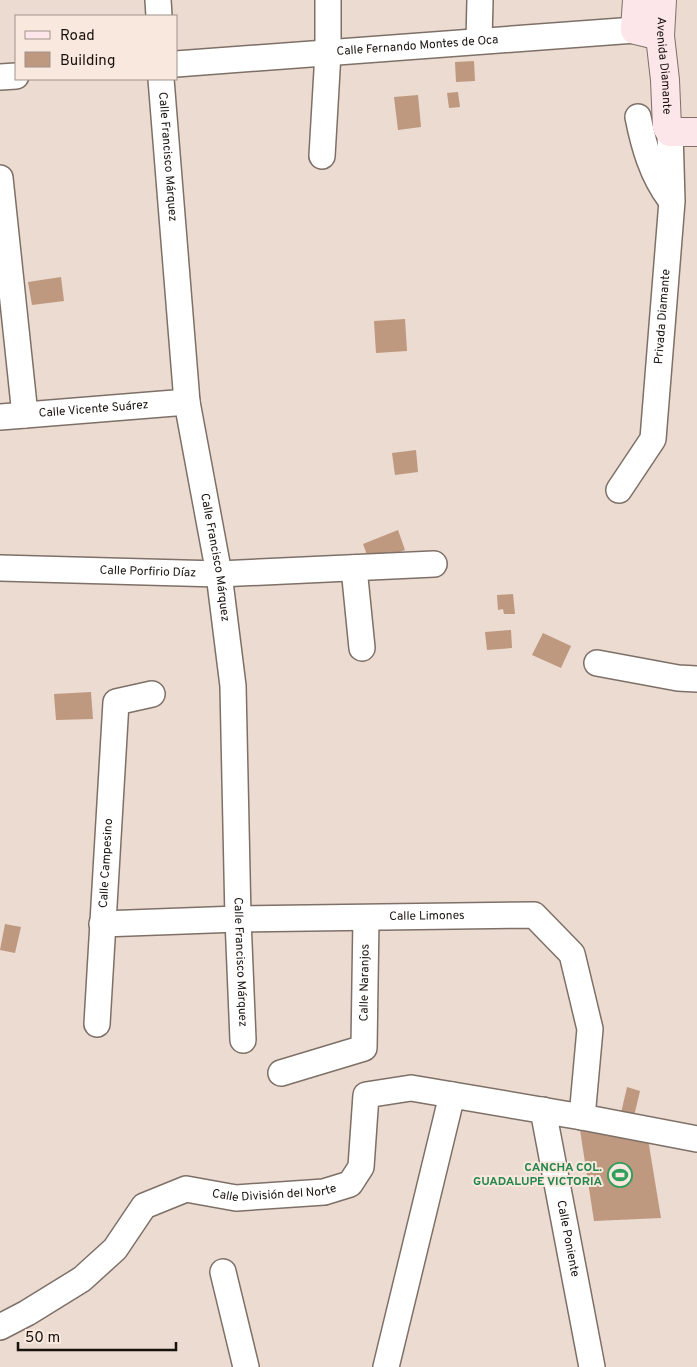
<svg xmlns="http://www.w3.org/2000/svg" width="697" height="1367" font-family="Overpass,sans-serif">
  <rect width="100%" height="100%" fill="#ebdbd1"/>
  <g fill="#be987f">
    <path d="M 474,61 L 475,81 L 456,82 L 455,62 Z"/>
    <path d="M 458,92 L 460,107 L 449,108 L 447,93 Z"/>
    <path d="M 418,95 L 421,127 L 398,130 L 394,97 Z"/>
    <path d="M 61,277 L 64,301 L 32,305 L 28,282 Z"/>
    <path d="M 405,319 L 407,351 L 376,353 L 374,321 Z"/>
    <path d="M 416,450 L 418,472 L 395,475 L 392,453 Z"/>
    <path d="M 398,530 L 405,550 L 370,563 L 363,544 Z"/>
    <path d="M 513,594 L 515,614 L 504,614 L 503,609 L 498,610 L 497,595 Z"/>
    <path d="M 511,630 L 512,648 L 487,650 L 485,632 Z"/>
    <path d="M 543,633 L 571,646 L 561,668 L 532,655 Z"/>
    <path d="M 91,692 L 93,719 L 56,720 L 54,694 Z"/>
    <path d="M 5,924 L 21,927 L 15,953 L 0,950 Z"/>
    <path d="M 627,1087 L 640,1091 L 634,1116 L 621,1113 Z"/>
    <path d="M 580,1130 L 647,1133 L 661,1218 L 594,1221 Z"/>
  </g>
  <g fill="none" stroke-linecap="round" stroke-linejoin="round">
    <defs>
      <g id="minor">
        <path d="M 158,0 L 159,16"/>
        <path d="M 479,41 L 480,0"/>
        <path id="s1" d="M 176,64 L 635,30"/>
        <path d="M 0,77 L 16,76"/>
        <path id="s2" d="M 161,79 L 187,402 L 219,574 L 233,686 L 238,919 L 243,1040"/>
        <path d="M 638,117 C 644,147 652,175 670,199"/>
        <path d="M 322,156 L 328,53 L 328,0"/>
        <path d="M 0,178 L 25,415"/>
        <path id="s3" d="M 0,417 L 187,402"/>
        <path id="s4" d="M 619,490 L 653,439 L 672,201 L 670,132"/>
        <path id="s5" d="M 0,568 L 219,574 L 434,564"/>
        <path d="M 354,568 L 362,648"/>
        <path d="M 597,663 L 678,678 L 697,679"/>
        <path id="s6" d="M 102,924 L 238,919 L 534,915 L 572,954 L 590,1029 L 582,1117"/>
        <path id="s7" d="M 97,1024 L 116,702 L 152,694"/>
        <path id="s8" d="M 281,1073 L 364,1048 L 366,918"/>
        <path id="s9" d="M 543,1110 L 592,1367"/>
        <path d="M 223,1272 L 246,1367"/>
        <path id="s10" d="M 0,1327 L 27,1313 L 82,1279 L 115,1249 L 144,1206 L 186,1189 L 236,1198 L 324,1192 L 350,1184 L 361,1167 L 366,1095 L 411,1088 L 582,1117 L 697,1139"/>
        <path d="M 386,1367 L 452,1095"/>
      </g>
      <g id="secondary">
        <path d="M 637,0 L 635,30 L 660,36"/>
        <path id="s11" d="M 662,0 L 660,36 L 665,80 L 667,127 L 670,132 L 697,132"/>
      </g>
    </defs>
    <use href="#minor" stroke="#7e7067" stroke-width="28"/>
    <use href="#secondary" stroke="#7e7067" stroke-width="30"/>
    <use href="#minor" stroke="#fff" stroke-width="25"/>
    <use href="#secondary" stroke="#fde6e9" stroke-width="28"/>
  </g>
  <defs>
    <symbol id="stadium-ring" viewBox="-11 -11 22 22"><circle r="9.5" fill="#f9e8de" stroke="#2e9e5b" stroke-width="1.5"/><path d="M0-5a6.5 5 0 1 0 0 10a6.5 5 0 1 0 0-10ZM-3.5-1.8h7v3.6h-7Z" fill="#2e9e5b"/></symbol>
  </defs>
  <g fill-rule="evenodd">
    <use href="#stadium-ring" x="606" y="1161" width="28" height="28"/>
  </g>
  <g text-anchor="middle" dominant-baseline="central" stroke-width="4" stroke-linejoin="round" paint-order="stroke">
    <g font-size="12" fill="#18120f" stroke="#f9e8de">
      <text stroke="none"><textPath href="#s1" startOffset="242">Calle Fernando Montes de Oca</textPath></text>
      <text stroke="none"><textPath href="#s11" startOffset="66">Avenida Diamante</textPath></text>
      <text stroke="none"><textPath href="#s2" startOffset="78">Calle Francisco Márquez</textPath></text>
      <text stroke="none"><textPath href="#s4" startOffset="184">Privada Diamante</textPath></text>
      <text stroke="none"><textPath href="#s3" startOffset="94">Calle Vicente Suárez</textPath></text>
      <text stroke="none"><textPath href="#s2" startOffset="482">Calle Francisco Márquez</textPath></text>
      <text stroke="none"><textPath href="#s5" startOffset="148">Calle Porfirio Díaz</textPath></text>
      <text stroke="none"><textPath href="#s7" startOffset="161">Calle Campesino</textPath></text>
      <text stroke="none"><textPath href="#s6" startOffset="325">Calle Limones</textPath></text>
      <text stroke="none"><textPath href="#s2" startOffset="888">Calle Francisco Márquez</textPath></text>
      <text stroke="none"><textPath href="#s8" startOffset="152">Calle Naranjos</textPath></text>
      <text stroke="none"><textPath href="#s10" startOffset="326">Calle División del Norte</textPath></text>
      <text stroke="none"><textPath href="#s9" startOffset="131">Calle Poniente</textPath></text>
    </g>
    <g font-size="12" font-weight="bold" fill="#27864d" stroke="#f9e8de" text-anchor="end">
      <text x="602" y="1168">CANCHA COL.<tspan x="602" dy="14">GUADALUPE VICTORIA</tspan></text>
    </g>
  </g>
  <rect x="15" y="15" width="162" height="65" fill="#f9e8de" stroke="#9f928b"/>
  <rect x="25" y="31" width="25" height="8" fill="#fde6e9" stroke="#9f928b"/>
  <text x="60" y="40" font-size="15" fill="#18120f">Road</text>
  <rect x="25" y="52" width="25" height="15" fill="#be987f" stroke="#9f928b"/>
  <text x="60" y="65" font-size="15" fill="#18120f">Building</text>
  <path d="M18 1342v8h158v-8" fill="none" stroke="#18120f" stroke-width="2.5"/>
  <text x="25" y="1342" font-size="15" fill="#18120f" stroke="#f9e8de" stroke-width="4" paint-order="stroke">50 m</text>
</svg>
